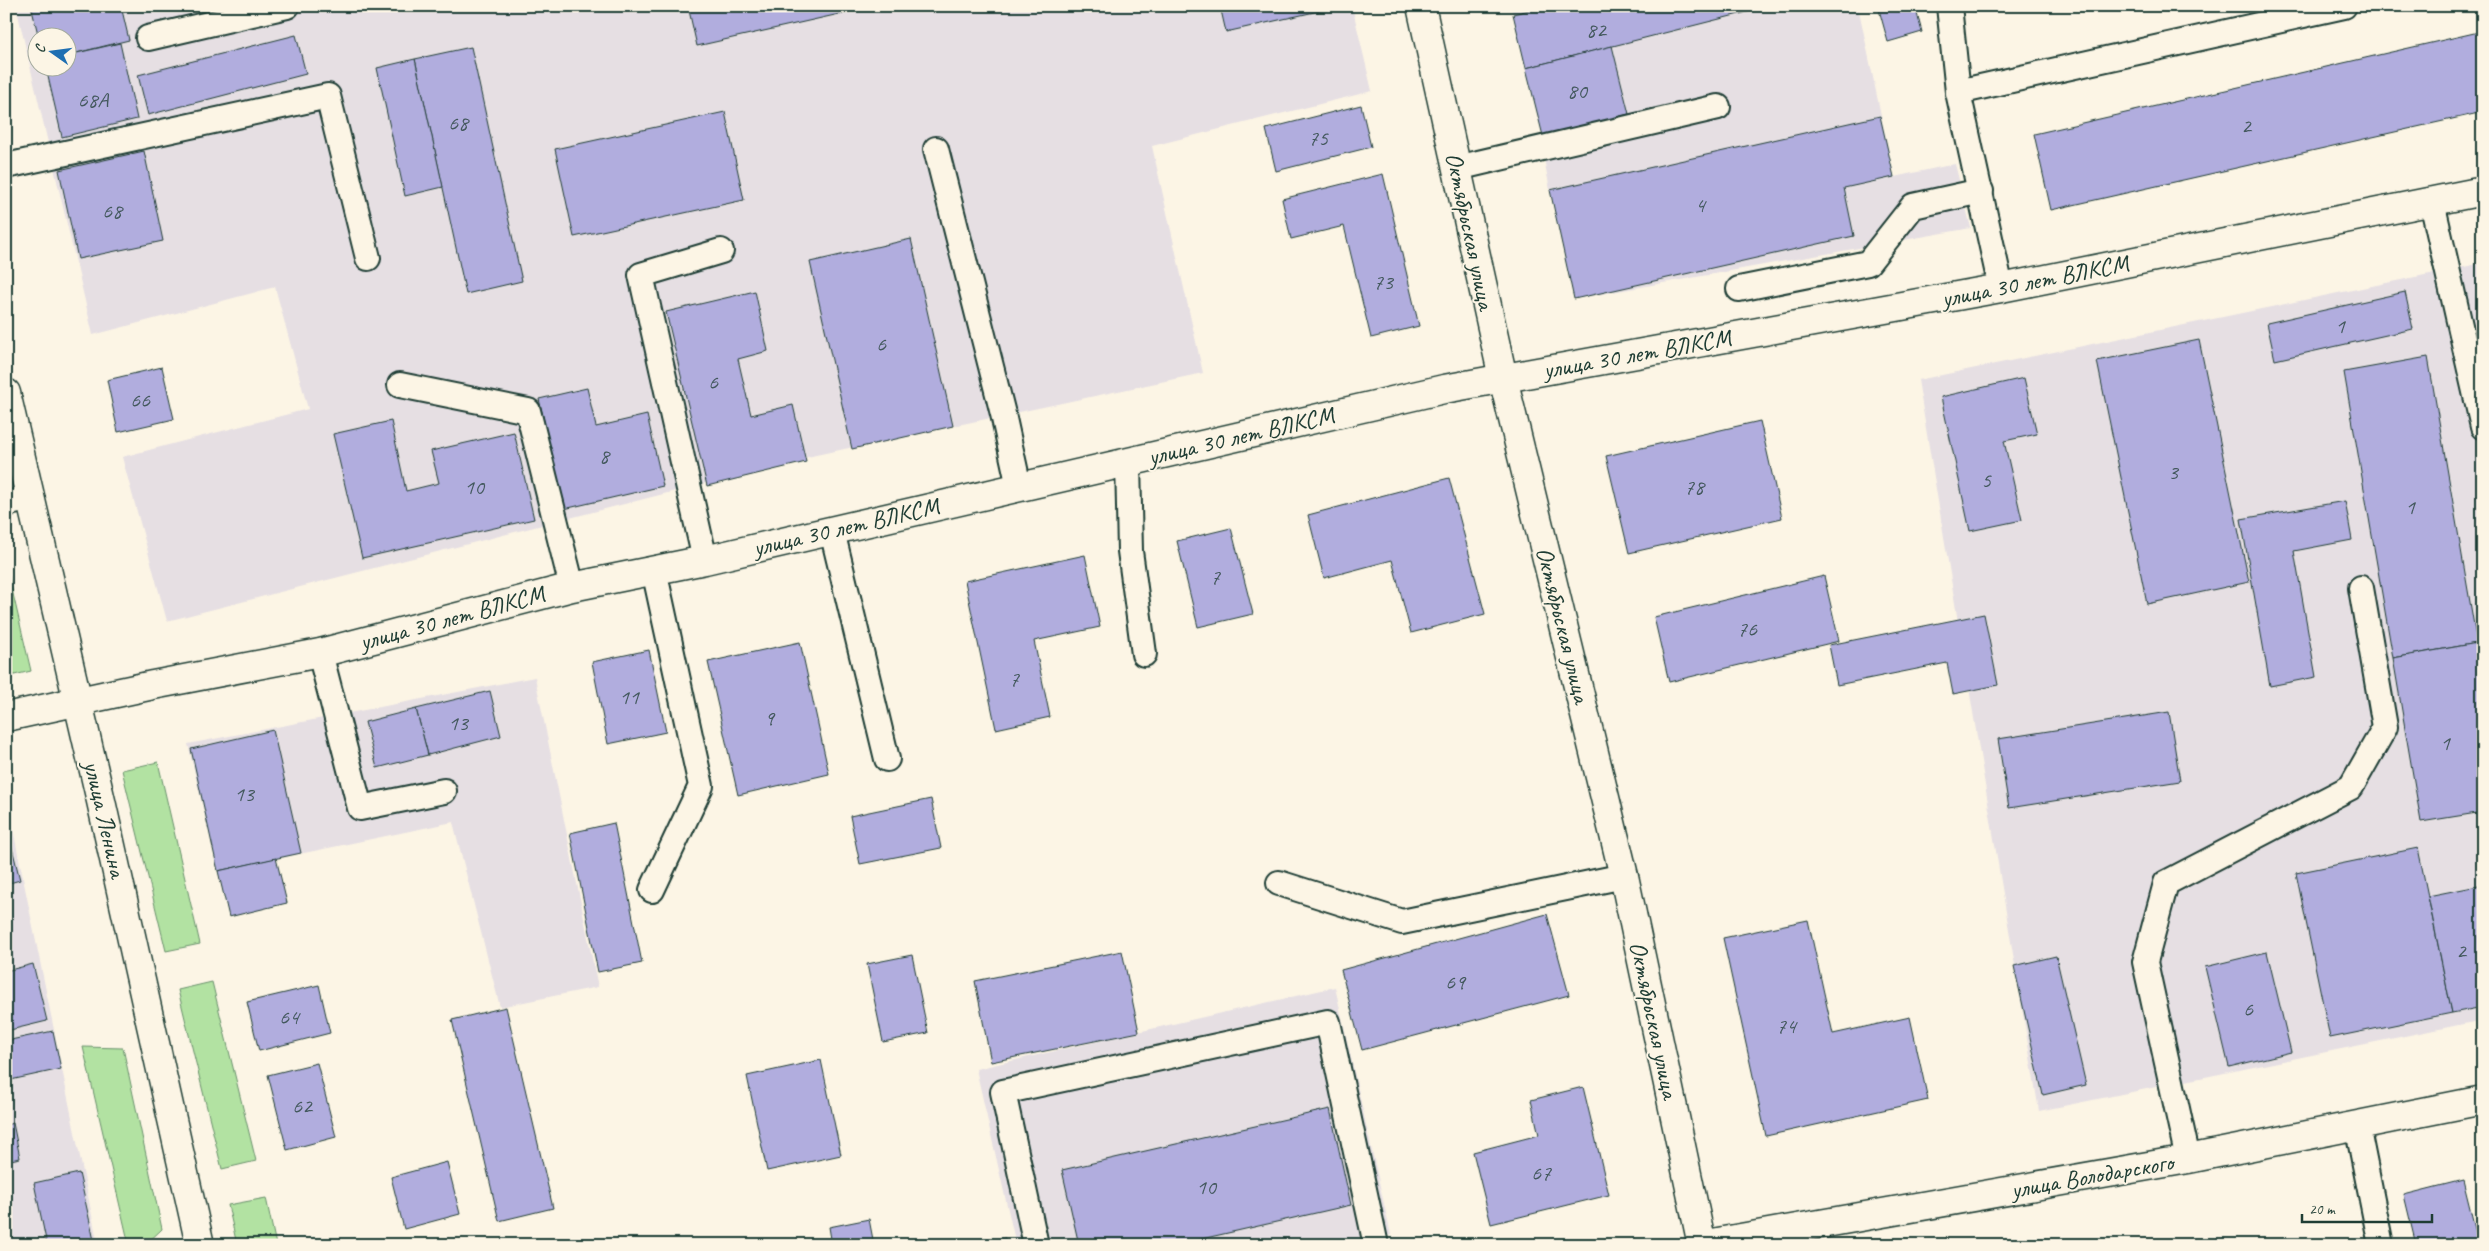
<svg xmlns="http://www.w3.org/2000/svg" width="2489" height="1251" font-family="Caveat,sans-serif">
  <rect width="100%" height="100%" fill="#fcf5e5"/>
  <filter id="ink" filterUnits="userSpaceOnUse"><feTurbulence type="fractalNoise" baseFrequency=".02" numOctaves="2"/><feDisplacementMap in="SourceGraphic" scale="10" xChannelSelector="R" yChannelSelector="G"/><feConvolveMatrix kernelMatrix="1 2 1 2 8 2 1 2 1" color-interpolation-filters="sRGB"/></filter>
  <g filter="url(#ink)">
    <g fill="#e6dfe3" fill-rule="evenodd">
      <path d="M 16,6 L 1352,6 L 1372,91 L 1152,146 L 1203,373 L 816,455 L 167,621 L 122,457 L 308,409 L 275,287 L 93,335 ZM 38,38 L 68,38 L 68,68 L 38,68 Z"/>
      <path d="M 1511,6 L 1858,6 L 1894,177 L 1955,164 L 1971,228 L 1574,299 L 1550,190 L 1542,148 L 1543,136 Z"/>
      <path d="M 2483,263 L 2483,1020 L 2039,1111 L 1918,380 Z"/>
      <path d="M 535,677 L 598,987 L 500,1007 L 453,822 L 218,871 L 188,744 Z"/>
      <path d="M 6,805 L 8,805 L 98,1245 L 6,1245 Z"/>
      <path d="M 1335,987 L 1391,1235 L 1346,1245 L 1016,1245 L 976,1069 Z"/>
    </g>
    <g fill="#b2e2a2" stroke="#68906b">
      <path d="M 6,564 L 31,671 L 6,677 Z"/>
      <path d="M 158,762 L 200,944 L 166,951 L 122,770 Z"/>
      <path d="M 212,982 L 256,1161 L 222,1169 L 178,990 Z"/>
      <path d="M 83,1047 L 123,1048 L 162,1229 L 145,1245 L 129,1245 Z"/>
      <path d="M 266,1198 L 276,1245 L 237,1245 L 228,1205 Z"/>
    </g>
    <g fill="#b1adde" stroke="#1f3d34">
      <path d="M 31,6 L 121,6 L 129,40 L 68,55 L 68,38 L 39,38 Z"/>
      <path d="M 688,6 L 875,6 L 697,46 Z"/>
      <path d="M 1220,6 L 1341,6 L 1226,32 Z"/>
      <path d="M 1545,6 L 1771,6 L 1526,68 L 1513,14 Z"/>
      <path d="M 1878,6 L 1915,6 L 1922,32 L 1888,42 Z"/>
      <path d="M 2483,31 L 2483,112 L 2051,210 L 2034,134 Z"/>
      <path d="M 296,35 L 306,74 L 148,115 L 138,75 Z"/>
      <path d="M 120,43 L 137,119 L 62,137 L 46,68 L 68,68 L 68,55 Z"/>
      <path d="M 1612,46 L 1629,114 L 1543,136 L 1526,68 Z"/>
      <path d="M 471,47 L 522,281 L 466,294 L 415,59 Z"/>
      <path d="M 415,59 L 443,187 L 405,196 L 377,68 Z"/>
      <path d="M 1361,105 L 1371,147 L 1276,171 L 1266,129 Z"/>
      <path d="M 725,112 L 744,200 L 574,237 L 555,149 Z"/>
      <path d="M 1880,116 L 1894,177 L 1844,188 L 1854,236 L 1574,299 L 1550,190 Z"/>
      <path d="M 144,151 L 163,241 L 78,259 L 59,170 Z"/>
      <path d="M 1383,174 L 1419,326 L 1371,338 L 1344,226 L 1291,239 L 1282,199 Z"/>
      <path d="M 911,239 L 953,426 L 852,449 L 810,262 Z"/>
      <path d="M 755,291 L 768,351 L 738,359 L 751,415 L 793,405 L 806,462 L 707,486 L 666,312 Z"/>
      <path d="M 2405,292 L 2413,329 L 2275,360 L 2267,323 Z"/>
      <path d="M 2199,340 L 2249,582 L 2147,604 L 2097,361 Z"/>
      <path d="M 2428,357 L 2477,643 L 2393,658 L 2344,372 Z"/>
      <path d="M 162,367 L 174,419 L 118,432 L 107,380 Z"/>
      <path d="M 2024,378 L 2037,434 L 2004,441 L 2022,520 L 1970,531 L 1941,397 Z"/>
      <path d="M 587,388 L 596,427 L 647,415 L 663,486 L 564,509 L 539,399 Z"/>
      <path d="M 391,421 L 406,491 L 439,483 L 431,451 L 514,432 L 534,519 L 362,558 L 333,434 Z"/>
      <path d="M 1760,421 L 1782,518 L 1629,553 L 1606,456 Z"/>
      <path d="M 1449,478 L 1485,614 L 1411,633 L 1392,560 L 1324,578 L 1308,515 Z"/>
      <path d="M 2345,501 L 2352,540 L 2294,551 L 2316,677 L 2270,686 L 2241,519 Z"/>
      <path d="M 1231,528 L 1253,614 L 1198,627 L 1177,541 Z"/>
      <path d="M 1085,555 L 1100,627 L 1034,641 L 1050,717 L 996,729 L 965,581 Z"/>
      <path d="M 1824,576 L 1839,641 L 1669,682 L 1654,617 Z"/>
      <path d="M 1984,614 L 1998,685 L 1953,694 L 1947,663 L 1837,685 L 1829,645 Z"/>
      <path d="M 800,642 L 829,774 L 738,795 L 708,662 Z"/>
      <path d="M 2477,643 L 2483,675 L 2483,812 L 2421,822 L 2393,658 Z"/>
      <path d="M 649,650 L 666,732 L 608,744 L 592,662 Z"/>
      <path d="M 490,691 L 501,736 L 428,755 L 416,709 Z"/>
      <path d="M 416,709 L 428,755 L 377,768 L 365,722 Z"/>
      <path d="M 2169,712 L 2180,781 L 2009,808 L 1998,739 Z"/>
      <path d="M 273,730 L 301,853 L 218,871 L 191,749 Z"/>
      <path d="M 931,799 L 941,848 L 860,864 L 850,816 Z"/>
      <path d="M 614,823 L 642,963 L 598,972 L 570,833 Z"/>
      <path d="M 6,824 L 20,880 L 6,884 Z"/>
      <path d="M 2418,848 L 2452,1013 L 2330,1038 L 2296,873 Z"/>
      <path d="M 276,858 L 287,903 L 229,917 L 218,871 Z"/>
      <path d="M 2483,885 L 2483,1007 L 2452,1013 L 2428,896 Z"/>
      <path d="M 1547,914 L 1569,995 L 1362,1050 L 1341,970 Z"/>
      <path d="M 1808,920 L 1833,1034 L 1910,1017 L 1928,1100 L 1766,1136 L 1723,938 Z"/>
      <path d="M 1122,951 L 1139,1032 L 991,1062 L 975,981 Z"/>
      <path d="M 2267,952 L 2291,1052 L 2229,1067 L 2205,967 Z"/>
      <path d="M 912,955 L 928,1033 L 883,1042 L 867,964 Z"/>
      <path d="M 2056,956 L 2086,1085 L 2043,1095 L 2014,966 Z"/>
      <path d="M 33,964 L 47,1021 L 6,1031 L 6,971 Z"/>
      <path d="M 319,985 L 330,1033 L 259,1051 L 247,1002 Z"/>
      <path d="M 506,1007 L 553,1208 L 499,1221 L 452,1020 Z"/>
      <path d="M 53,1031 L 61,1069 L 6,1081 L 6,1041 Z"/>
      <path d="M 821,1060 L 841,1155 L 767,1171 L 747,1076 Z"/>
      <path d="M 317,1063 L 336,1137 L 287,1150 L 268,1075 Z"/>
      <path d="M 1583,1087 L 1609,1195 L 1491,1224 L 1473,1152 L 1539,1135 L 1531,1100 Z"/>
      <path d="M 1330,1109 L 1351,1205 L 1175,1245 L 1079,1245 L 1062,1170 Z"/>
      <path d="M 13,1123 L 20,1158 L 6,1161 L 6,1125 Z"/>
      <path d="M 447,1162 L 460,1214 L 404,1229 L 391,1177 Z"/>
      <path d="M 79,1173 L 95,1245 L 47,1245 L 34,1183 Z"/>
      <path d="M 2463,1180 L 2479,1245 L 2416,1245 L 2404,1195 Z"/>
      <path d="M 869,1219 L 874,1245 L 832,1245 L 829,1227 Z"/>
      <path d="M 1005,1238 L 1006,1245 L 970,1245 Z"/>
    </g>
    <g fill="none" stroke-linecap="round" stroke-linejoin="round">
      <defs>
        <g id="lane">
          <path d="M 1949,6 L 1958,92"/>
          <path d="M 148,38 L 287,6"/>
          <path d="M 936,149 L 1003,414 L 1019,487"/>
          <path d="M 6,166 L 328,96 L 368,258"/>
          <path d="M 1457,168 L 1718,107"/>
          <path d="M 2432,202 L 2483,427"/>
          <path d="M 2001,288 L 1958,92 L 2344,6"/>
          <path d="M 1739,289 L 1868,263 L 1913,206 L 1981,191"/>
          <path d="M 400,385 L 528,411 L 572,587"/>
          <path d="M 1128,462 L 1130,551 L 1144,654"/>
          <path d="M 6,504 L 30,498"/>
          <path d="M 832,531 L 887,759"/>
          <path d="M 705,560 L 641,275 L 721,251"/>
          <path d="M 320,653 L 360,808 L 444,791"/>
          <path d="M 1279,883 L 1402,922 L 1624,876"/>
          <path d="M 652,890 L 701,786 L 654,570"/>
          <path d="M 2357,1125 L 2381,1245"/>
          <path d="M 2188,1159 L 2145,962 L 2166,883 L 2351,787 L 2385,727 L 2361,588"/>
          <path d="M 1036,1245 L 1003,1092 L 1328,1022 L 1376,1245"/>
        </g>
        <g id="street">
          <path d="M 1421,6 L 1503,378 L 1624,876 L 1702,1245"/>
          <path d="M 6,717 L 153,685 L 320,653 L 572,587 L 705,560 L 1444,389 L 2001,288 L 2483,191"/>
          <path d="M 1701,1245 L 2188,1159 L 2483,1100"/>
        </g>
        <path id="secondary" d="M 6,393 L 101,801 L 200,1245"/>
      </defs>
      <use href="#lane" stroke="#1f3d34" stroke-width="28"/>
      <use href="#street" stroke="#1f3d34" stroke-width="31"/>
      <use href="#secondary" stroke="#1f3d34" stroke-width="31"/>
      <use href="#lane" stroke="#fcf5e5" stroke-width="24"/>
      <use href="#street" stroke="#fcf5e5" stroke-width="28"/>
      <use href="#secondary" stroke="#fcf5e5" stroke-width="28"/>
    </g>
  </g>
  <g text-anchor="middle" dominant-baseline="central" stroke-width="4" stroke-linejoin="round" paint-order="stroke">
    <g font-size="22" fill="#44595e">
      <text x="1596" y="30">82</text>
      <text x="1577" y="91">80</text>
      <text x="93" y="100">68А</text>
      <text x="458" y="123">68</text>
      <text x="2246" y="126">2</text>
      <text x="1318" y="138">75</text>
      <text x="1700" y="205">4</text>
      <text x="112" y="211">68</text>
      <text x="1383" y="282">73</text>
      <text x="2340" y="326">1</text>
      <text x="881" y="344">6</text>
      <text x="713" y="382">6</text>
      <text x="140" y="400">66</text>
      <text x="604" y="456">8</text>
      <text x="2173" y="472">3</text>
      <text x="1986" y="480">5</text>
      <text x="474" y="487">10</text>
      <text x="1694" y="487">78</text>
      <text x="2410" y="507">1</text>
      <text x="1215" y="577">7</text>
      <text x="1747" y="629">76</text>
      <text x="1014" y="679">7</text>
      <text x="629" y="697">11</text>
      <text x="769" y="718">9</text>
      <text x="458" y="723">13</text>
      <text x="2445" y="743">1</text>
      <text x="244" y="794">13</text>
      <text x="2461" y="951">2</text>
      <text x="1455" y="982">69</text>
      <text x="2248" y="1009">6</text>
      <text x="289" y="1017">64</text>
      <text x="1786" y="1026">74</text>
      <text x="302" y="1106">62</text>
      <text x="1541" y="1173">67</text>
      <text x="1206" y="1187">10</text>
    </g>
    <g font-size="25" fill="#1f3d34" stroke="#fcf5e5">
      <text transform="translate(1470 231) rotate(78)">Октябрьская улица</text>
      <text transform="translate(2035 281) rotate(-11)">улица 30 лет ВЛКСМ</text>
      <text transform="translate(1637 354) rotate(-10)">улица 30 лет ВЛКСМ</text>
      <text transform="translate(1241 436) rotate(-13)">улица 30 лет ВЛКСМ</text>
      <text transform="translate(846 527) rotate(-13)">улица 30 лет ВЛКСМ</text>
      <text transform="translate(452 618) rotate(-15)">улица 30 лет ВЛКСМ</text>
      <text transform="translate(1563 625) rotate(76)">Октябрьская улица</text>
      <text transform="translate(105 819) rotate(77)">улица Ленина</text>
      <text transform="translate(1654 1020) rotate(78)">Октябрьская улица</text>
      <text transform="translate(2092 1176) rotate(-10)">улица Володарского</text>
    </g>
  </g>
  <rect width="2489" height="1251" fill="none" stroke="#fcf5e5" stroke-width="25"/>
  <rect x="12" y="12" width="2464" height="1226" fill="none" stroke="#1f3d34" stroke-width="2" filter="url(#ink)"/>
  <g transform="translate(52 52) rotate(284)"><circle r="24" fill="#fcf5e5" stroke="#a4ab9e"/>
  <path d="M0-4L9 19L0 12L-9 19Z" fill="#1f6fb2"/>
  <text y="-8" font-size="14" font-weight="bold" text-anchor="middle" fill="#1f3d34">С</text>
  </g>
  <path d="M2302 1214v8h130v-8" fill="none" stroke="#1f3d34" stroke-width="2.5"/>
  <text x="2309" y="1214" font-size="15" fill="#1f3d34" stroke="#fcf5e5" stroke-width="4" paint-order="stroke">20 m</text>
</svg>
